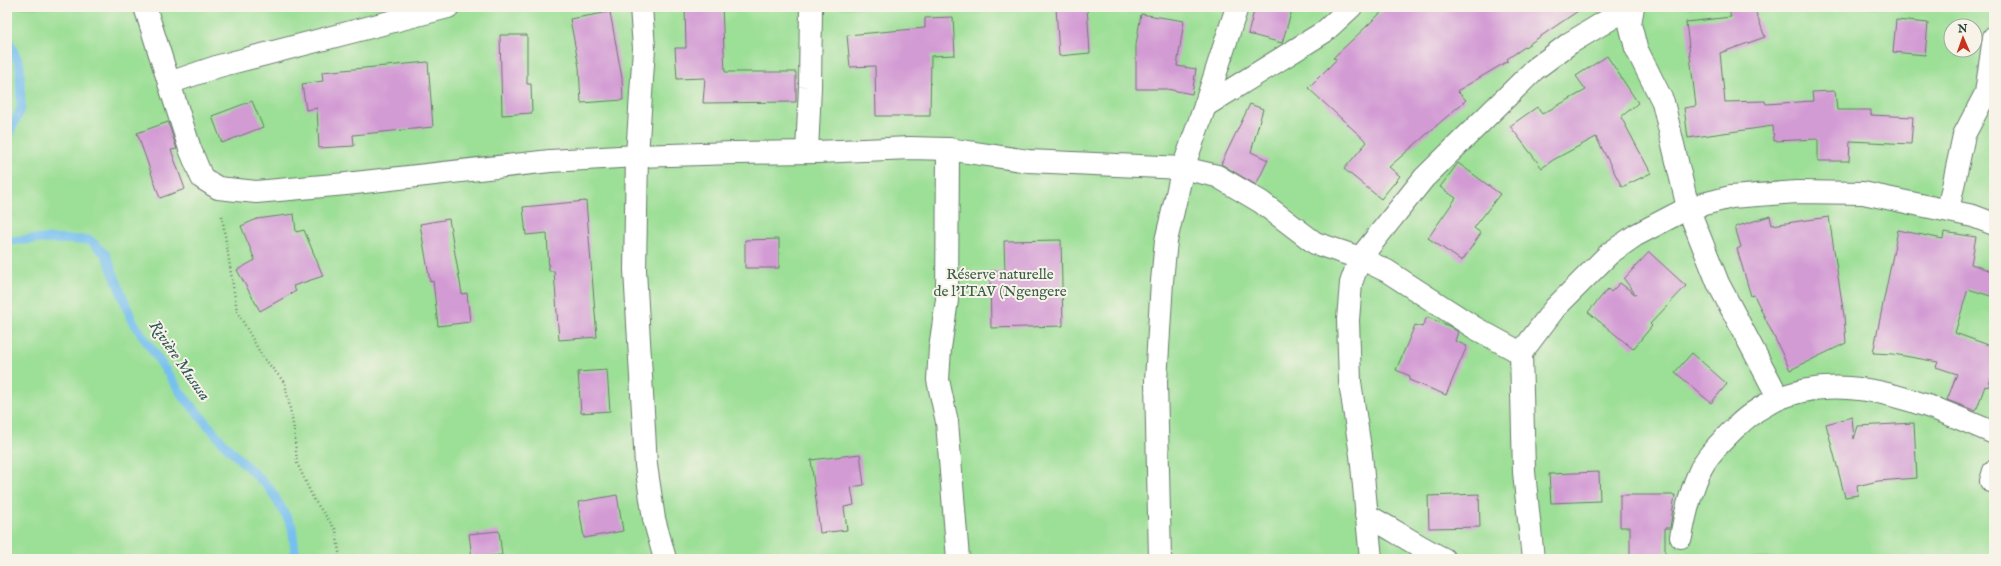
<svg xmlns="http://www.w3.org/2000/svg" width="2001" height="566" font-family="'IM FELL English',serif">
  <rect width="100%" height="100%" fill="#f7f3e8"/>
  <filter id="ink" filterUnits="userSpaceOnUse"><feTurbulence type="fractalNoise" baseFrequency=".025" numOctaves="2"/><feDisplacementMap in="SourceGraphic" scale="8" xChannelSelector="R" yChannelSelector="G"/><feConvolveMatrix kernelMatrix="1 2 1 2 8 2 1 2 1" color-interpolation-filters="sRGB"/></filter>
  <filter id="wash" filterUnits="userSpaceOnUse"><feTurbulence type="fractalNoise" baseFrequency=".012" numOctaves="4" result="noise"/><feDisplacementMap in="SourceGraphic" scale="16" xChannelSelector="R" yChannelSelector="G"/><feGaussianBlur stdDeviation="0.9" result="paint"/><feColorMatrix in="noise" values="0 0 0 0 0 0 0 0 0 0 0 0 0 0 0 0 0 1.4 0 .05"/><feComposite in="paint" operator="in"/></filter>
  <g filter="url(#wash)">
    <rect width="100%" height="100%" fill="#f0ead3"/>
    <path fill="#9cdf96" stroke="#5e8e65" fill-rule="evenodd" d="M 7,7 L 1994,7 L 1994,559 L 7,559 ZM 1951,26 L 1975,26 L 1975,50 L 1951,50 Z"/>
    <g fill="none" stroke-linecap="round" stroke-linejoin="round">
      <g stroke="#76bfef" stroke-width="9">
        <path d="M 7,37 L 20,65 L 21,109 L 7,138"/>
        <path d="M 7,241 L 39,239 L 90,240 L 106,255 L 132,320 L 183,396 L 225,445 L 270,489 L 292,526 L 296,559"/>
      </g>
    </g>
    <g id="blocks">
      <g fill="#d39bd4">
        <path d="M 685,7 L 722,7 L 725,72 L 796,72 L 796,102 L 703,103 L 705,78 L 677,79 L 675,48 L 686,48 Z"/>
        <path d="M 1056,7 L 1087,7 L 1090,53 L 1059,56 Z"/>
        <path d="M 1255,7 L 1293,7 L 1282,43 L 1248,34 Z"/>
        <path d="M 1387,7 L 1584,7 L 1507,59 L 1508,61 L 1457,91 L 1466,100 L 1389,167 L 1400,176 L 1381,199 L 1344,169 L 1367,142 L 1308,88 L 1337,59 L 1333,58 Z"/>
        <path d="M 1728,7 L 1754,7 L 1765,37 L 1720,53 L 1725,102 L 1765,101 L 1766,104 L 1813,101 L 1812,92 L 1835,91 L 1837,110 L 1871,110 L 1871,115 L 1913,117 L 1911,144 L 1850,141 L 1849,161 L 1818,161 L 1818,139 L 1774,141 L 1773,126 L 1688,138 L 1684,108 L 1696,106 L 1686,22 L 1731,17 Z"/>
        <path d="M 610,12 L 622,78 L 623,100 L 581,103 L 579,67 L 570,19 Z"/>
        <path d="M 1141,14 L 1184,21 L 1177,66 L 1196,69 L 1192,94 L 1167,89 L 1136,89 L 1136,45 Z"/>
        <path d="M 953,17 L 955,55 L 931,56 L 930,116 L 876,116 L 875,66 L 850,67 L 847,35 L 925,28 L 925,18 Z"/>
        <path d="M 1896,20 L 1928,23 L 1925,55 L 1893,52 Z"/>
        <path d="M 500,35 L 527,35 L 527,84 L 531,84 L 532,113 L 502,115 Z"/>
        <path d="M 1607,56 L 1638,103 L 1621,117 L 1651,173 L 1622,187 L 1596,137 L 1553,160 L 1542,168 L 1510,126 L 1537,107 L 1542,114 L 1586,90 L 1576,76 Z"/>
        <path d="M 428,62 L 433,127 L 353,135 L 354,146 L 319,148 L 317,108 L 306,110 L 302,84 L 323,81 L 322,72 Z"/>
        <path d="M 252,101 L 263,127 L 222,143 L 212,116 Z"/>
        <path d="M 1250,104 L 1263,109 L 1251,152 L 1268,160 L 1256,185 L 1221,164 Z"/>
        <path d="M 168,122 L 177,149 L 171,150 L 185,189 L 160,198 L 137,133 Z"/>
        <path d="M 1458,163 L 1500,194 L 1474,228 L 1481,233 L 1462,261 L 1428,238 L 1456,198 L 1440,187 Z"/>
        <path d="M 586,201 L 597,337 L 559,340 L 554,271 L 549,271 L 547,233 L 526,235 L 523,207 Z"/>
        <path d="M 294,214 L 296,232 L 304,230 L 323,276 L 293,286 L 296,291 L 260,311 L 237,270 L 255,260 L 241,226 L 257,219 Z"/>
        <path d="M 1770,216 L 1772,225 L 1829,217 L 1844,316 L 1846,343 L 1790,370 L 1754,295 L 1751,296 L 1737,249 L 1741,247 L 1735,227 Z"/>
        <path d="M 449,219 L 462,294 L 467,293 L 470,322 L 438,326 L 433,281 L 430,282 L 420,224 Z"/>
        <path d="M 1898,230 L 1943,239 L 1944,232 L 1976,237 L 1971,264 L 1994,272 L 1994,297 L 1968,289 L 1955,333 L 1994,347 L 1994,371 L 1988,387 L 1985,386 L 1976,411 L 1947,400 L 1957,374 L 1936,367 L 1938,362 L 1893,354 L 1873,353 Z"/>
        <path d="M 779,239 L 779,268 L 745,268 L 745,240 Z"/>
        <path d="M 1061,240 L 1063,326 L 991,328 L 990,271 L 1005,271 L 1004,241 Z"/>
        <path d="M 1649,252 L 1686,286 L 1650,324 L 1652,326 L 1633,349 L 1588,312 L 1608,289 L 1611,292 L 1620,283 L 1636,295 L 1624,279 Z"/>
        <path d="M 1427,317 L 1449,326 L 1458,332 L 1455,341 L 1467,346 L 1446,395 L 1409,380 L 1410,376 L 1396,370 L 1415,325 L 1422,327 Z"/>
        <path d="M 1692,353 L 1727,384 L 1711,403 L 1675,372 Z"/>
        <path d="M 607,370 L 610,411 L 581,413 L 578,372 Z"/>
        <path d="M 1852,417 L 1854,439 L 1858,426 L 1914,423 L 1917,478 L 1878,481 L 1857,486 L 1858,495 L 1845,497 L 1826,424 Z"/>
        <path d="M 860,454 L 864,485 L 851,487 L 854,505 L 844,507 L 847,530 L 820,533 L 811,460 Z"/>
        <path d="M 1599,472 L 1600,501 L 1551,503 L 1549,474 Z"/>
        <path d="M 1479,494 L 1480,527 L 1429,528 L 1428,496 Z"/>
        <path d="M 617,495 L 623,531 L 584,538 L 578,502 Z"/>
        <path d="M 1620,495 L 1675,495 L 1670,528 L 1665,528 L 1665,559 L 1630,559 L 1630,527 L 1620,527 Z"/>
        <path d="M 499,531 L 502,555 L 472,558 L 469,534 Z"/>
      </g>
    </g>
  </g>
  <g filter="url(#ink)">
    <use href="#blocks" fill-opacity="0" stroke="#687a6c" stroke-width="1"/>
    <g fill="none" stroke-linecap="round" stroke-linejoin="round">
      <defs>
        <g id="minor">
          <path d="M 145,7 L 190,149 L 202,178 L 218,188 L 256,192 L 346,184 L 550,161 L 637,156 L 735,153 L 817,152 L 910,148 L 948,149 L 1028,161 L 1183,168 L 1217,176 L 1261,202 L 1315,243 L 1360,258 L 1387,271 L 1475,328 L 1521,353"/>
          <path d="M 641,7 L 644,48 L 637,156 L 635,270 L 646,465 L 654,519 L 665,559"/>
          <path d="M 1633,7 L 1630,24 L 1636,48 L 1663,102 L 1688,208 L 1718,283 L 1778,397"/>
          <path d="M 169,83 L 219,66 L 448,7"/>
          <path d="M 1205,106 L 1324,32 L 1351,7"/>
          <path d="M 948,149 L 947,300 L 940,348 L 938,380 L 947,422 L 958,559"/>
          <path d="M 807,152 L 810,87 L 811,7"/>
          <path d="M 1948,210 L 1964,135 L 1986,93 L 1994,37"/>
          <path d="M 1991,481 L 1994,471"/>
          <path d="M 1366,515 C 1393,529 1417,546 1444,559"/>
          <path d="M 1681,537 C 1685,515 1690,493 1699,473 C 1705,457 1723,440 1735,428 C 1811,354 1911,397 1994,433"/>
          <path d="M 1160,559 L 1156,381 L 1162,281 L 1166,241 L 1183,168 L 1205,106 L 1237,7"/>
          <path d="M 1371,559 L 1361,455 L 1350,382 L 1348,320 L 1351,283 L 1360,258 L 1424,178 L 1535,69 L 1570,43 L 1630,7"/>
          <path d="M 1533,559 L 1524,472 L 1521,353 L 1555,308 L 1610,253 L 1636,235 L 1688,208 L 1731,197 L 1797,192 L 1863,193 L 1973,216 L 1994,224"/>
        </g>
      </defs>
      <use href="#minor" stroke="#687a6c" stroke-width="24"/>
      <path stroke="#687a6c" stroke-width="2.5" stroke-dasharray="1 3" stroke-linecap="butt" d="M 222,216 L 237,311 L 262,356 L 285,383 L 294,429 L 297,463 L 314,500 L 336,530 L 340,559"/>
      <use href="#minor" stroke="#fff" stroke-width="22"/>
    </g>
  </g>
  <g text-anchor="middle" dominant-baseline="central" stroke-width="4" stroke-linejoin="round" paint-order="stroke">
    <g font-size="15" fill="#385d48" stroke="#f7f3e8">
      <text x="1000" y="274">Réserve naturelle<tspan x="1000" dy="17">de l'ITAV (Ngengere</tspan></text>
    </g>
    <g font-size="16" font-style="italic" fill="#305759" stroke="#f7f3e8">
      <text transform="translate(179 361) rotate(55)">Rivière Mususa</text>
    </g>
  </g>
  <rect width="2001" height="566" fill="none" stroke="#f7f3e8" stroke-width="24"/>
  <g transform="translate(1963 38) rotate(358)"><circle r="19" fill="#f7f3e8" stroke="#a1aaa0"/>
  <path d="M0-3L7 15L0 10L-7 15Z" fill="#c8321e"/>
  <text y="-6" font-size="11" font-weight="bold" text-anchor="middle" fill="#1f3d34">N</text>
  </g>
</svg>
